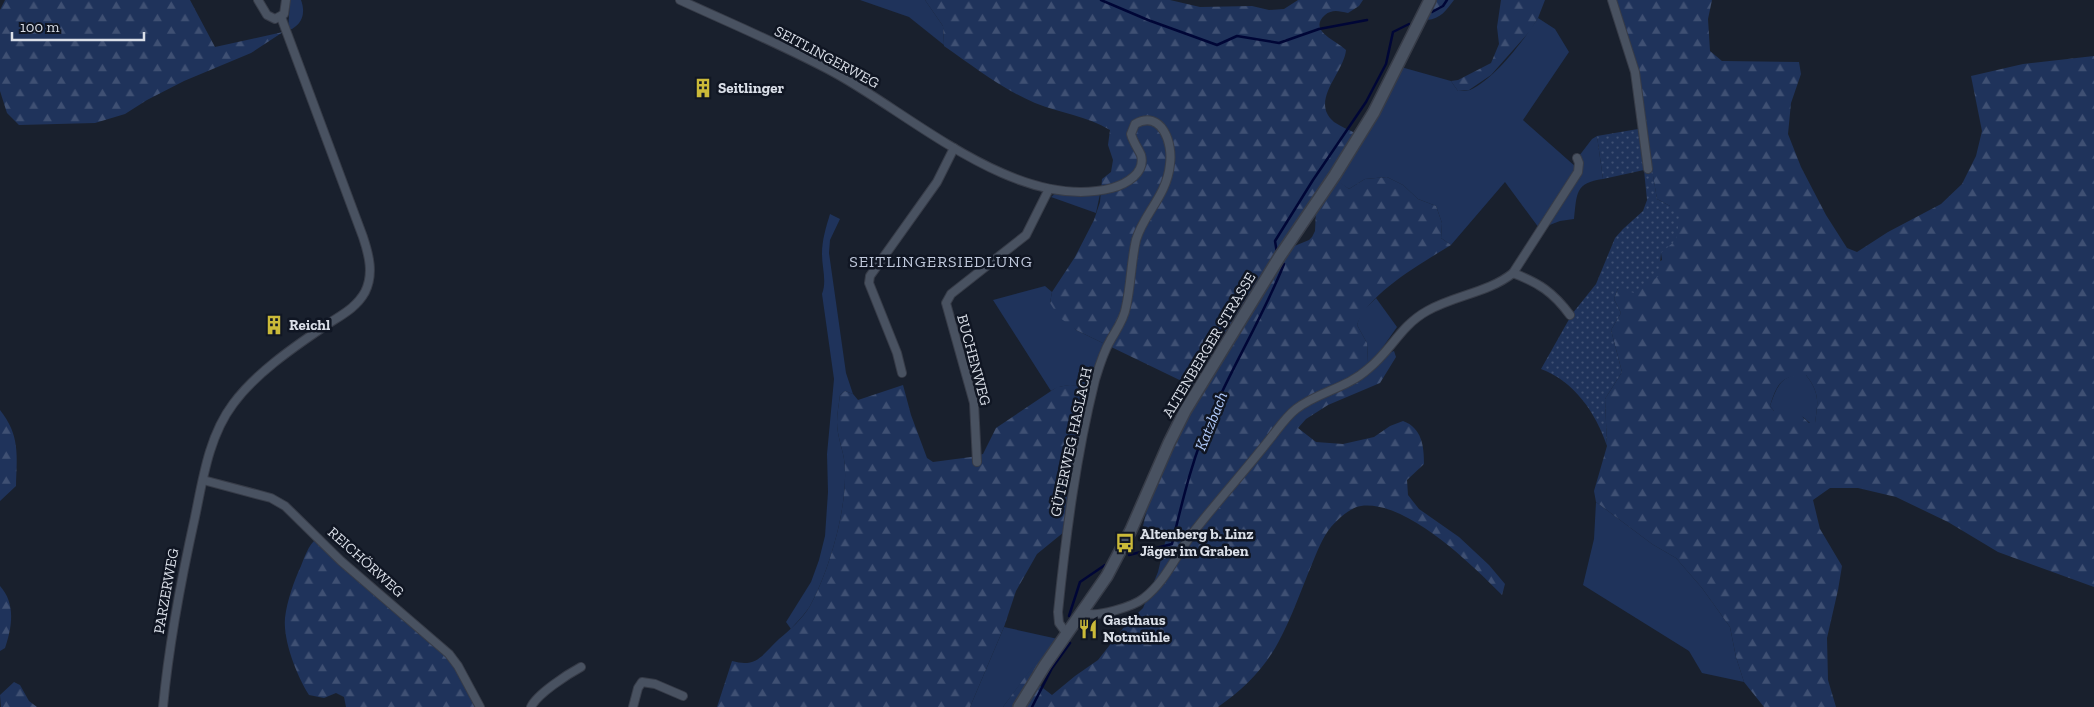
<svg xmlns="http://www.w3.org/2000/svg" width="2094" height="707" font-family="'Zilla Slab',serif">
  <defs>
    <pattern id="forest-firs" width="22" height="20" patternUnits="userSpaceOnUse" patternTransform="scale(1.25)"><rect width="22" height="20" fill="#1f335b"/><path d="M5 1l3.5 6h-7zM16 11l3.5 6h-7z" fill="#3f5073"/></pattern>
    <pattern id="garden-dots" width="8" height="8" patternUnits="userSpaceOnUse" patternTransform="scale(1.25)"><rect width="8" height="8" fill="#1f335b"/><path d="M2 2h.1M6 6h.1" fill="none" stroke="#3f5073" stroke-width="1.8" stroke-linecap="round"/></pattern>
  </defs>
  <rect width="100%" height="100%" fill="#19202d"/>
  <g fill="#1f335b">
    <path d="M 290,0 L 301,0 C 306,14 302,25 288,31 Z"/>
    <path d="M 860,0 L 925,0 L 943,26 L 944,45 L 909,17 Z"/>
    <path d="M 1538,18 L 1555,29 L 1569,52 L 1523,120 L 1576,167 L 1574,174 L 1539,228 L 1505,182 L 1451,245 L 1441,238 L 1442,223 L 1436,206 L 1418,199 L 1403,185 L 1387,177 L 1365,179 L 1349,189 L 1337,181 L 1380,112 L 1401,67 L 1451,81 L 1458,91 C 1461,91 1466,91 1470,90 C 1495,79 1524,40 1538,18 Z"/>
    <path d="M 1597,136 L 1603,179 C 1575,183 1577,193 1574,219 L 1560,221 L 1547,226 L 1579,174 L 1579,156 L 1592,139 Z"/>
    <path d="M 1056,193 L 1100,194 L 1096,213 L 1051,197 Z"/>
    <path d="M 830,214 L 840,219 L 830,240 L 829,253 L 846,373 L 853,394 L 845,391 L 840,395 C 839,404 837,413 837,422 C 837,435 842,447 844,459 C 850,500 830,570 810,606 C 805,614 797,622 791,629 L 786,622 L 811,582 L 819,560 L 825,536 L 828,492 L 827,454 L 834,379 L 822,294 C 827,281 822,268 822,254 C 822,240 826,227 830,214 Z"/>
    <path d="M 1045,286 L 1052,292 L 1050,303 L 1076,330 L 1107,345 L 1091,387 C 1077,386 1063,383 1051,391 L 993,300 Z"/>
    <path d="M 1376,298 L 1397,327 L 1376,357 L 1368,363 L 1367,343 L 1357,325 L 1361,313 Z"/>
    <path d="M 1795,375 L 1806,375 C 1820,393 1818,402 1815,423 L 1810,423 L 1803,417 L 1774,411 L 1770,406 C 1775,392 1779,378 1795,375 Z"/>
    <path d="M 1596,502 L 1652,544 L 1676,558 L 1702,588 L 1730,627 L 1736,657 L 1744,682 L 1702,673 L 1689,651 L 1583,585 L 1594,539 Z"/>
    <path d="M 1004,627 L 1058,639 L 1039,666 L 1039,659 L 1003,707 L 970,707 Z"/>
  </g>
  <g fill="url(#forest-firs)" fill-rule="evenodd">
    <path d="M 5,0 L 190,0 L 215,47 L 283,32 L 251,53 L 184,81 L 147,100 L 125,114 L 95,123 L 19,125 L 7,113 L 0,91 L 0,10 Z"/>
    <path d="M 925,0 L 1170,0 L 1200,7 L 1252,6 L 1269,10 L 1284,9 L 1298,0 L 1363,0 L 1359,6 L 1348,13 C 1339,11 1332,9 1325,15 C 1307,31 1338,41 1346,50 C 1344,73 1309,101 1334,122 C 1340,126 1349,130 1355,133 L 1194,387 L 1076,330 L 1059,317 L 1050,303 L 1052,292 L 1075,257 L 1094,220 L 1100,202 L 1102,179 L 1111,172 L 1113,160 L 1108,145 L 1110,130 C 1087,116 1060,113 1035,103 C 1002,89 973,66 944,46 L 943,26 Z"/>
    <path d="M 1437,0 L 1454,0 C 1446,10 1441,19 1427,20 Z"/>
    <path d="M 1501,0 L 1545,0 L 1538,18 L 1530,31 L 1491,75 L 1469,90 L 1458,91 L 1451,81 L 1458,80 L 1491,63 L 1499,44 L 1497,27 Z"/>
    <path d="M 1615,0 L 1712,0 L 1708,19 L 1710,51 L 1722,61 L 1799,62 L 1801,74 L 1791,103 L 1788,134 L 1801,167 L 1826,215 L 1847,248 L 1857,252 L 1888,232 L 1941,204 L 1962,184 L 1976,156 L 1982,131 L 1971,76 L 2023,64 L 2094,56 L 2094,587 L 1998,552 L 1948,522 L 1896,497 L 1858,488 L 1830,488 L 1813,500 L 1820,529 L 1842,566 L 1838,590 L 1827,638 L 1828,680 L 1836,707 L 1764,707 L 1744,682 L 1736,657 L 1730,627 L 1702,588 L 1676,558 L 1652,544 L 1596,502 L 1594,491 L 1607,446 L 1605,399 L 1622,372 L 1611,330 L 1621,313 L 1614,299 L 1618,288 L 1662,260 L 1661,253 L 1670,206 L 1657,199 L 1647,141 ZM 1806,375 C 1820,393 1818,402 1815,423 L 1809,423 C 1796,410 1792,406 1774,411 L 1770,406 C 1777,384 1781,375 1806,375 Z"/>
    <path d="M 1387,177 L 1403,185 L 1418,199 L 1436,206 L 1442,223 L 1441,238 L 1451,245 C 1422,263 1368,293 1357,325 L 1367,343 L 1368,363 L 1374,365 L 1386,354 L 1394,351 L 1396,357 L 1380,383 L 1328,405 L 1306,419 L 1298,428 L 1316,442 L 1343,444 L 1374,437 L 1390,426 L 1403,421 C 1422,428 1424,446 1424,464 L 1407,480 L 1408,495 L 1419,509 L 1459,537 L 1489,565 L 1505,584 L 1502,595 C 1472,565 1407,500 1361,506 C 1351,507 1338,519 1331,527 C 1322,538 1317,552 1312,564 C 1301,590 1292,617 1279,641 C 1265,668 1243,690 1218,707 L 1026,707 L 1039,685 L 1052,695 L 1075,676 L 1098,660 L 1124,627 L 1143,608 L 1158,572 L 1166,538 L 1143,526 L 1149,500 L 1183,424 L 1292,247 L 1309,240 L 1312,237 L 1315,231 L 1316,210 L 1337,180 L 1349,189 L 1365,179 Z"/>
    <path d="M 903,385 L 911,415 L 927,458 L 933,462 L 971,457 L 983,454 L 996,428 L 1057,387 L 1070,385 L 1091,387 L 1064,532 L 1037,554 L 1016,591 L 1004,627 L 970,707 L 717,707 L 732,661 C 757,668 762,655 779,639 C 790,630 803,618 810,606 C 830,570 850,500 844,459 C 842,447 837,435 837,422 C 837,413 839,404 840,395 L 845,391 L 853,394 L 858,400 Z"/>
    <path d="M 0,410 C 20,435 17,455 16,486 L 0,501 Z"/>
    <path d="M 316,539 L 448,657 L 460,672 L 476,707 L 346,707 L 344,697 L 336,693 L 324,698 L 309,695 C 297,676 283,641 285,618 C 287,601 294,581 301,566 C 305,556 308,546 316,539 Z"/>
    <path d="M 0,586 C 16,604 12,627 5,648 L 0,651 Z"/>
    <path d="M 1039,658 L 1039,666 L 1014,707 L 1003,707 Z"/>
    <path d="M 14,682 L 20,685 L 29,701 L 37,707 L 1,707 L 0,695 Z"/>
  </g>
  <path fill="url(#garden-dots)" d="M 1638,129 L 1644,170 L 1652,169 L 1657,199 L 1670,206 L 1680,214 L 1676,240 L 1661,253 L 1659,276 L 1634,293 L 1618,288 L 1614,299 L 1621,313 L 1611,330 L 1622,372 L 1605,399 L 1607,446 C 1596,413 1574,381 1541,369 L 1572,314 L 1596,284 L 1615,238 L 1623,229 L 1643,211 L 1647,200 L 1644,170 L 1603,179 L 1597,136 Z"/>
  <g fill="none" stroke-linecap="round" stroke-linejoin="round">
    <g stroke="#000636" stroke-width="2.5">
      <path d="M 1101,0 L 1148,20 L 1217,45 L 1237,36 L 1279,43 L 1319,29 L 1367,20"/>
      <path d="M 1432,12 L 1443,6 L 1447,0"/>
      <path d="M 1277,253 L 1275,241 L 1313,180 L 1366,102 L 1386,64 L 1393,32 L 1409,24"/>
      <path d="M 1129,555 L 1172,544 C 1183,498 1194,452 1214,409 C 1236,360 1264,314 1284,264"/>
      <path d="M 1069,616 L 1080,582 L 1105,565"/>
      <path d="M 1032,707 L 1052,668 L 1070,643"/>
    </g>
    <defs>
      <g id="street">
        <path d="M 258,0 L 267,15 L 275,19 L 284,14 L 286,0"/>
        <path d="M 680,0 C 732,24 785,46 835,73 C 912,115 1018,213 1112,188 C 1126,184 1146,173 1141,155 C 1138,148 1133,142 1131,134 L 1135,124 C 1162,109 1173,144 1170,164 C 1167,196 1144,213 1136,240 C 1131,262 1131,285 1126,307 C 1124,320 1116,330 1110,341 C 1103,353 1099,367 1095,380 C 1076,456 1066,534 1058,612 L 1059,623 L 1067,634"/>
        <path d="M 1612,0 L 1635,72 L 1648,169"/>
        <path d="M 1513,273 L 1578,172 L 1579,163 L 1577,158"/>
        <path d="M 902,373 L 897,353 L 869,283 L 870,276 L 937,182 L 954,148"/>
        <path d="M 977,462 L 974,403 L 946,303 L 951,294 L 1026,235 L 1049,189"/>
        <path d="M 203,480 L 271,498 L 285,506 L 341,561 L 449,654 L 458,666 L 480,707"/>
        <path d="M 1084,612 C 1095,619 1134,606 1144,598 C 1165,582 1176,555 1192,534 C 1218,500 1247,469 1273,435 C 1280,426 1287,416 1296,409 C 1318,392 1347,388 1368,369 C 1391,351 1400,326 1427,311 C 1455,295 1488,293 1513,273 C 1539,283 1553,292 1570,315"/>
        <path d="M 163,707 C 169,643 181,580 195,517 C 203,478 209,436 233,404 C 255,374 291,349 322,328 C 337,317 355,310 365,292 C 374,274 369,255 363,237 L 281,17"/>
        <path d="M 531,707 C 537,694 568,674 581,667"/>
        <path d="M 633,707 L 638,688 L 642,682 L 655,684 L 683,696"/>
      </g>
      <path id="secondary" d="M 1019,707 L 1045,665 L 1107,576 L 1131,530 L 1169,443 L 1185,411 L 1280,256 L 1335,175 L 1374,112 L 1430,0"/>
    </defs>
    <use href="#street" stroke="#373c48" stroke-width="10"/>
    <use href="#secondary" stroke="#373c48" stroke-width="14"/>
    <use href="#street" stroke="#495261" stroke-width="8"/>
    <use href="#secondary" stroke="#495261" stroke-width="11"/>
  </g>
  <defs>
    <symbol id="building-bare" viewBox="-9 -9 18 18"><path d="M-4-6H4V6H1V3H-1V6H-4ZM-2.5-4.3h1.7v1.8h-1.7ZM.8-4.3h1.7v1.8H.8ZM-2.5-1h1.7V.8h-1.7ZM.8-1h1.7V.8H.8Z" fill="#cbba39" stroke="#101623" stroke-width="2.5" paint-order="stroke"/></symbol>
    <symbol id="bus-bare" viewBox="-9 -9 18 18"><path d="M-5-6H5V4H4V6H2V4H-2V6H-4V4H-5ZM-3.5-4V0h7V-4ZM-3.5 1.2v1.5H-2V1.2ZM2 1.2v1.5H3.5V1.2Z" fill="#cbba39" stroke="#101623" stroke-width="2.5" paint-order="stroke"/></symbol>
    <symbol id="restaurant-bare" viewBox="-9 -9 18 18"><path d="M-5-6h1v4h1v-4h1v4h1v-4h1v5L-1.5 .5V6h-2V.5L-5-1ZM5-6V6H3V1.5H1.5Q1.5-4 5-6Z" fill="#cbba39" stroke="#101623" stroke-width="2.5" paint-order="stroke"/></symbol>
  </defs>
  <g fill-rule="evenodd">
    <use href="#building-bare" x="689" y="74" width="28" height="28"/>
    <use href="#building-bare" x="260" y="311" width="28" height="28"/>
    <use href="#bus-bare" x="1111" y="529" width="28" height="28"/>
    <use href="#restaurant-bare" x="1074" y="615" width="28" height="28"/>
  </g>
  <g text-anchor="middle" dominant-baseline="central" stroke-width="5" stroke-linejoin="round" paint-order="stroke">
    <g font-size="15" fill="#dadfe8" stroke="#101623">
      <text transform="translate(827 57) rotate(28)">SEITLINGERWEG</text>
      <text transform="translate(1209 345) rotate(-59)">ALTENBERGER STRASSE</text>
      <text transform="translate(974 360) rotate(75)">BUCHENWEG</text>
      <text transform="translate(1071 442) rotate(-78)">GÜTERWEG HASLACH</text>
      <text transform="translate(366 562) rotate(42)">REICHÖRWEG</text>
      <text transform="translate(166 591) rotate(-80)">PARZERWEG</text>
    </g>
    <g font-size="15" font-weight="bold" fill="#dadfe8" stroke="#101623" text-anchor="start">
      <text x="718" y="88">Seitlinger</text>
      <text x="289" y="325">Reichl</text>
      <text x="1140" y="534">Altenberg b. Linz<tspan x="1140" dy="17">Jäger im Graben</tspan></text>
      <text x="1103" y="620">Gasthaus<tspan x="1103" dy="17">Notmühle</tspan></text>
    </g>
    <g font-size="16" letter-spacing="1" fill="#c0c9dc" stroke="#101623">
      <text x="941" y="261">SEITLINGERSIEDLUNG</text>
    </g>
    <g font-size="16" font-style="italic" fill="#b1cbfc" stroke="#101623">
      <text transform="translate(1211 421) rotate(-68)">Katzbach</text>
    </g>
  </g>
  <path d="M12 32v8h132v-8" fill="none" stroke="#dadfe8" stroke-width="2.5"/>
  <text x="20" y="32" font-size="15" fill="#dadfe8" stroke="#101623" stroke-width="4" paint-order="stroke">100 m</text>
</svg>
